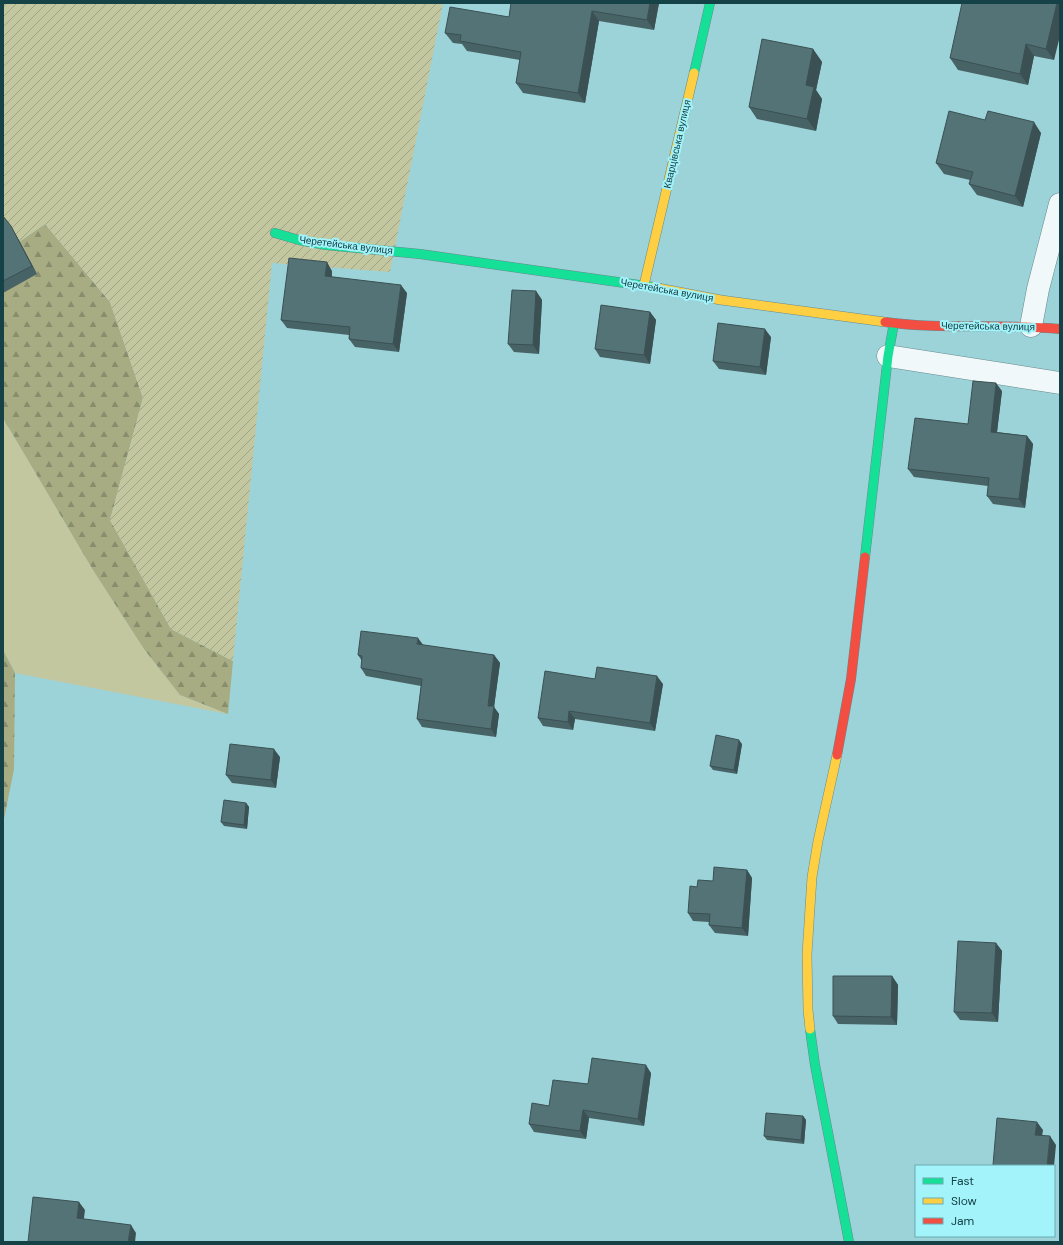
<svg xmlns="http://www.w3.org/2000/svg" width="1063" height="1245" font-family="'DM Sans',sans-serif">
  <defs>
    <pattern id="forest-firs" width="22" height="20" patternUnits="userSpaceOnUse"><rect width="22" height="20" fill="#a8ac83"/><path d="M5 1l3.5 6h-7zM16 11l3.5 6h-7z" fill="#888e6d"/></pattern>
    <pattern id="garden-furrows" width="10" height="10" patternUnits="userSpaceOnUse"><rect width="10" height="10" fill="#c3c7a0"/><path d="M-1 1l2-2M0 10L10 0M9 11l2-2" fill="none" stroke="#9da384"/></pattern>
  </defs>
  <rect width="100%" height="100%" fill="#9bd3d9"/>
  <path fill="#c3c7a0" d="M 3,418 L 93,570 L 144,649 L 180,695 L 228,714 L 15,673 L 3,650 Z"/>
  <g fill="url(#forest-firs)">
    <path d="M 45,224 L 110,302 L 143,398 L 110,520 L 171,629 L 233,661 L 228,714 L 180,695 L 144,649 L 93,570 L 3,418 L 3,253 Z"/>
    <path d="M 3,650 L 15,673 L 14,769 L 3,824 Z"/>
  </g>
  <path fill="url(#garden-furrows)" d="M 3,3 L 443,3 L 390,272 L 272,263 L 233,661 L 171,629 L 110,520 L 143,398 L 110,302 L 45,224 L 3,253 Z"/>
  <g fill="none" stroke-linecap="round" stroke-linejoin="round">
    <defs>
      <g id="street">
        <path d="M 1031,326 L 1038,289 L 1060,204"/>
        <path d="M 888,356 L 1060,383"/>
      </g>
      <g id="fast">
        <path d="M 694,73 L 710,3"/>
        <path d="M 275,233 L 299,240 L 326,245 L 420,254 L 653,287"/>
        <path d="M 865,557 L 888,356 L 894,323"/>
        <path d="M 810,1029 L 815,1065 L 849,1242"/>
      </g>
      <g id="slow">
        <path d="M 644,285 L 694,73"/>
        <path d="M 653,287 L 721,300 L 885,322"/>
        <path d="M 810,1029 L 808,1010 L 807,954 L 812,877 L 818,841 L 837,755"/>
      </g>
      <g id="jam">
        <path d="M 885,322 C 943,330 1002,323 1060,329"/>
        <path d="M 837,755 L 851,679 L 865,557"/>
      </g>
    </defs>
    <use href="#street" stroke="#678a8e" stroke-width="23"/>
    <use href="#fast" stroke="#678a8e" stroke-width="10"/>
    <use href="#slow" stroke="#678a8e" stroke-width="10"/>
    <use href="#jam" stroke="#678a8e" stroke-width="10"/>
    <use href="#street" stroke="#f0f8f9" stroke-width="22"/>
    <use href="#fast" stroke="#16e098" stroke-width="9"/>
    <use href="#slow" stroke="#ffcf43" stroke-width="9"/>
    <use href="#jam" stroke="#f24e42" stroke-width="9"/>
  </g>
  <g fill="#486366">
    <path d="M 511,3 L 659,3 L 654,30 L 599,21 L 585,103 L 523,93 L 516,83 L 520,60 L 467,51 L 462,44 L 453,43 L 445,33 L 509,17 Z"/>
    <path d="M 1060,3 L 1054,60 L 1034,56 L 1028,85 L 958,70 L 950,58 Z"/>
    <path d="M 813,49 L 822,62 L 816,90 L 822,99 L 816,131 L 757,119 L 749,107 Z"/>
    <path d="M 985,120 L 1041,133 L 1023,207 L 977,195 L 969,184 L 970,180 L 944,174 L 936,163 Z"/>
    <path d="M 3,216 L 16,235 L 37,274 L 3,293 Z"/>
    <path d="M 332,271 L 332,277 L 407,293 L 399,352 L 355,347 L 349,339 L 349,335 L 287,328 L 281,320 Z"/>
    <path d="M 536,291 L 542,300 L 539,354 L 514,352 L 508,344 Z"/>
    <path d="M 650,312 L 656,320 L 650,364 L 600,357 L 595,349 Z"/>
    <path d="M 771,337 L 766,375 L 719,369 L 713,361 Z"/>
    <path d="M 1002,391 L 997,432 L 1027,436 L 1033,444 L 1025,508 L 993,504 L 987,496 L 988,486 L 914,477 L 908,469 L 968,424 Z"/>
    <path d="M 423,645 L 494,655 L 500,663 L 494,707 L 499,714 L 496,737 L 422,727 L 417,719 L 421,686 L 366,676 L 361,668 L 362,661 L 358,655 Z"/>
    <path d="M 595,679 L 663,684 L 655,731 L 575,719 L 573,730 L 543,726 L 538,718 Z"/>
    <path d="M 742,744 L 737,774 L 713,770 L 710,766 Z"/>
    <path d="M 280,757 L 276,788 L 232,783 L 226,775 Z"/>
    <path d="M 246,803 L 249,807 L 247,829 L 224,826 L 221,822 Z"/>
    <path d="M 747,870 L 752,878 L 748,936 L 715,933 L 709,925 L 709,922 L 693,921 L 688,913 L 697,887 L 713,881 Z"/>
    <path d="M 996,943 L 1002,951 L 998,1022 L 960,1020 L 954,1012 Z"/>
    <path d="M 892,976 L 898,985 L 897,1025 L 838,1024 L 833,1016 Z"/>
    <path d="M 651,1073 L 644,1126 L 589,1118 L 586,1139 L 534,1132 L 529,1124 L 588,1084 Z"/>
    <path d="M 803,1116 L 806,1120 L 804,1144 L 767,1140 L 764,1136 Z"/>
  </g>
  <g fill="#3b5053">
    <path d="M 650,3 L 659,3 L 654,30 L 647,20 Z"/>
    <path d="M 1057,3 L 1060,3 L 1060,36 L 1054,60 L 1046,49 Z"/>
    <path d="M 592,11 L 599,21 L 585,103 L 578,93 Z"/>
    <path d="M 1026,44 L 1034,56 L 1028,85 L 1020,74 Z"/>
    <path d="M 813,49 L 822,62 L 816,90 L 822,99 L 816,131 L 807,119 L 806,85 Z"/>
    <path d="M 1034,122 L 1041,133 L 1023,207 L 1015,196 Z"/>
    <path d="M 11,226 L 16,235 L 37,274 L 32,266 Z"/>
    <path d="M 327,262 L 332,271 L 331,284 L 325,276 Z"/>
    <path d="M 401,285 L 407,293 L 399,352 L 393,344 Z"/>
    <path d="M 536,291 L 542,300 L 539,354 L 533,345 Z"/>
    <path d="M 650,312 L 656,320 L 650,364 L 644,355 Z"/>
    <path d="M 765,329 L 771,337 L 766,375 L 760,367 Z"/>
    <path d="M 996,383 L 1002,391 L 996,440 L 991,432 Z"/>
    <path d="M 1027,436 L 1033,444 L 1025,508 L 1019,499 Z"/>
    <path d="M 418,638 L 424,646 L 417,644 Z"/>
    <path d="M 494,655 L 500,663 L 494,707 L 499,714 L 496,737 L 491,729 L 488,706 Z"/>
    <path d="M 657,676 L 663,684 L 655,731 L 650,723 Z"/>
    <path d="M 569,711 L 575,719 L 573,730 L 568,722 Z"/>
    <path d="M 739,740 L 742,744 L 737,774 L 734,770 Z"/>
    <path d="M 274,749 L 280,757 L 276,788 L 271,780 Z"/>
    <path d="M 246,803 L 249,807 L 247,829 L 244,825 Z"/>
    <path d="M 747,870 L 752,878 L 748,936 L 742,928 Z"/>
    <path d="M 996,943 L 1002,951 L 998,1022 L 992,1013 Z"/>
    <path d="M 892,976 L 898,985 L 897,1025 L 891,1017 Z"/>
    <path d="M 646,1065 L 651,1073 L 644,1126 L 638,1119 Z"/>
    <path d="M 583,1110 L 589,1118 L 586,1139 L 580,1131 Z"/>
    <path d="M 803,1116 L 806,1120 L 804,1144 L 801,1140 Z"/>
    <path d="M 1037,1122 L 1043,1130 L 1041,1143 L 1035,1135 Z"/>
    <path d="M 1050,1136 L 1056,1145 L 1054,1166 L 1047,1166 Z"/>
    <path d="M 79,1202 L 85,1210 L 83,1226 L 77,1218 Z"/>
    <path d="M 131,1225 L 136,1233 L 135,1242 L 128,1242 Z"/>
  </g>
  <g fill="#547377" stroke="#3b5053">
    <path d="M 511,3 L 650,3 L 647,20 L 592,11 L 578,93 L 516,83 L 521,52 L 460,41 L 461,35 L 445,33 L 450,7 L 509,17 Z"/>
    <path d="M 962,3 L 1057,3 L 1046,49 L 1026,44 L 1020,74 L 950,58 Z"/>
    <path d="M 762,39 L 813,49 L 806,85 L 814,87 L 807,119 L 749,107 Z"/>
    <path d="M 949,111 L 985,120 L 988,111 L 1034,122 L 1015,196 L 969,184 L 973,172 L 936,163 Z"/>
    <path d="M 3,216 L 11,226 L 32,266 L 3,281 Z"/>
    <path d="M 289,258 L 327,262 L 325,276 L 401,285 L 393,344 L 349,339 L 350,327 L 281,320 Z"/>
    <path d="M 512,290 L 536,291 L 533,345 L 508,344 Z"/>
    <path d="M 601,305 L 650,312 L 644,355 L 595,349 Z"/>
    <path d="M 718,323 L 765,329 L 760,367 L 713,361 Z"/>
    <path d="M 973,381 L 996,383 L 991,432 L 1027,436 L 1019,499 L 987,496 L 989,478 L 908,469 L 915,418 L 968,424 Z"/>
    <path d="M 361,631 L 418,638 L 417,644 L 494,655 L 488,706 L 494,706 L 491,729 L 417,719 L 422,679 L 361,668 L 362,656 L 358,655 Z"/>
    <path d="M 597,667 L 657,676 L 650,723 L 569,711 L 568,722 L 538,718 L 545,671 L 595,679 Z"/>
    <path d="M 716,735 L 739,740 L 734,770 L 710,766 Z"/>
    <path d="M 230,744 L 274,749 L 271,780 L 226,775 Z"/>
    <path d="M 224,800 L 246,803 L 244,825 L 221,822 Z"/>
    <path d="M 714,867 L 747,870 L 742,928 L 709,925 L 710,914 L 688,913 L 690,886 L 697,887 L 698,880 L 713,881 Z"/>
    <path d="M 958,941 L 996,943 L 992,1013 L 954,1012 Z"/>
    <path d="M 833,976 L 892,976 L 891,1017 L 833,1016 Z"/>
    <path d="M 592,1058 L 646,1065 L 638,1119 L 583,1110 L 580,1131 L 529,1124 L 532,1103 L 549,1106 L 553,1080 L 588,1084 Z"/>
    <path d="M 766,1113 L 803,1116 L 801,1140 L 764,1136 Z"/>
    <path d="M 997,1118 L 1037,1122 L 1035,1135 L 1050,1136 L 1047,1166 L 1001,1166 L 993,1165 Z"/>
    <path d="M 33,1197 L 79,1202 L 77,1218 L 131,1225 L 128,1242 L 28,1242 Z"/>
  </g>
  <g text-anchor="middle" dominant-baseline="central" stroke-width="4" stroke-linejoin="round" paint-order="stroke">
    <g font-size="10" fill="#144246" stroke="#a3f3fa">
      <text transform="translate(677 144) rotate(-77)">Кварцівська вулиця</text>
      <text transform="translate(346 245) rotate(7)">Черетейська вулиця</text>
      <text transform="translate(667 290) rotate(10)">Черетейська вулиця</text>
      <text transform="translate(988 326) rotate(1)">Черетейська вулиця</text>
    </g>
  </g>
  <rect width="1063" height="1245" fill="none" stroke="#144246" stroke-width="8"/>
  <rect x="915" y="1165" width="140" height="72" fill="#a3f3fa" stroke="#6aacb2"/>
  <rect x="923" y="1178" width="20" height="6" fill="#16e098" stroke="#6aacb2"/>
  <text x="951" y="1185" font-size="12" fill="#144246">Fast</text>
  <rect x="923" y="1198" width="20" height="6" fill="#ffcf43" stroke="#6aacb2"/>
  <text x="951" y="1205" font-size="12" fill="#144246">Slow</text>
  <rect x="923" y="1218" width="20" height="6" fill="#f24e42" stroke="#6aacb2"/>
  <text x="951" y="1225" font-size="12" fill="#144246">Jam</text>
</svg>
